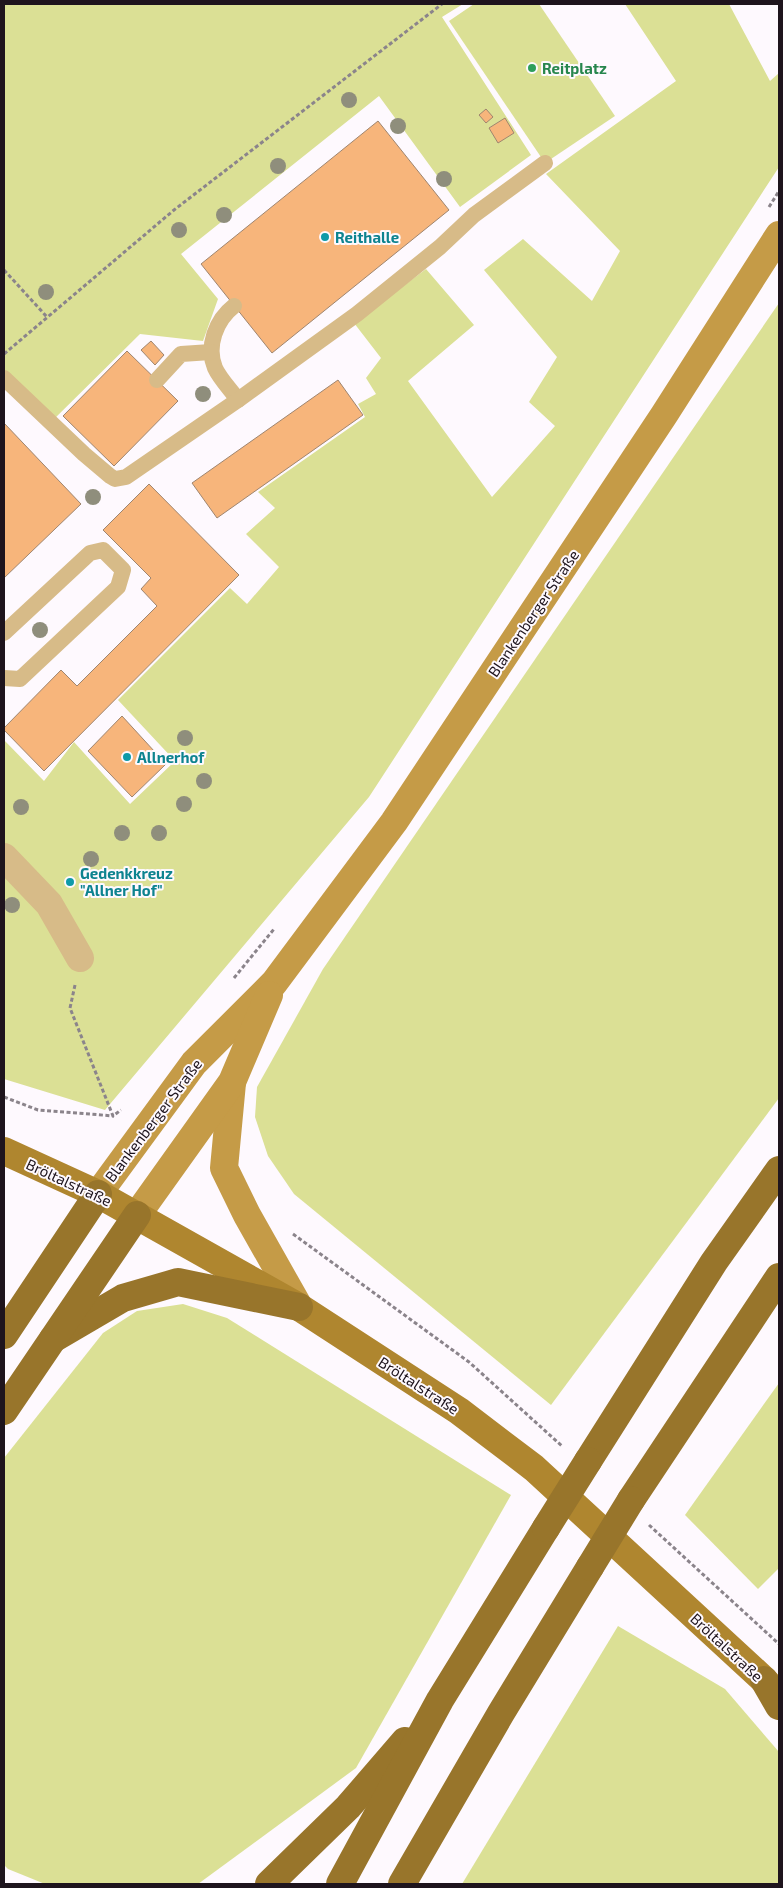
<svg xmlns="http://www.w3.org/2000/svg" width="783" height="1888" font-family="'Exo 2',sans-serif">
  <rect width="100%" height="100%" fill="#fef9fe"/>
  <g fill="#dbe095">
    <path d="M 4,4 L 463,4 L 442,17 L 531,155 L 460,207 L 379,96 L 181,254 L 218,299 L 203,341 L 140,334 L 47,426 L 4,383 Z"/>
    <path d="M 474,4 L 539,4 L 615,116 L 545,163 L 449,21 Z"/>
    <path d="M 625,4 L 729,4 L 770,81 L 779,73 L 779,167 L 369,797 L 105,1110 L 4,1079 L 4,740 L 44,781 L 74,742 L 130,804 L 175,761 L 118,700 L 230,588 L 247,604 L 279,567 L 246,534 L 275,508 L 258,492 L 365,417 L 358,404 L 376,394 L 366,378 L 381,358 L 354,323 L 426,269 L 474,325 L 408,381 L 492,497 L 555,426 L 529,402 L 557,357 L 484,270 L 523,239 L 592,301 L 620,251 L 546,174 L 676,81 Z"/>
    <path d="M 779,303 L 779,1098 L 551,1405 L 294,1194 L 268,1156 L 255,1117 L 257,1087 L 323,969 Z"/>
    <path d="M 183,1304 L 227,1318 L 511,1495 L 356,1768 L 198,1884 L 45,1884 L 8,1869 L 4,1865 L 4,1458 L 103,1333 L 137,1311 Z"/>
    <path d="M 779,1383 L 779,1568 L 758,1589 L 685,1515 Z"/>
    <path d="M 618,1626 L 725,1689 L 779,1752 L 779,1884 L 462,1884 Z"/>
  </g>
  <g fill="#f7b57b" stroke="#9f856f">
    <path d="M 486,109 L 493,117 L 486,123 L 479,115 Z"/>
    <path d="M 505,118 L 514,133 L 498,143 L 489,128 Z"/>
    <path d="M 378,121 L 449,210 L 272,353 L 201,264 Z"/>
    <path d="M 151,341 L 164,355 L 155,365 L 141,350 Z"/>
    <path d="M 127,351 L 178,401 L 114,466 L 63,416 Z"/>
    <path d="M 338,380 L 363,415 L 217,518 L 192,483 Z"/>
    <path d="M 4,423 L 81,504 L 4,578 Z"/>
    <path d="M 149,484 L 239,575 L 44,771 L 4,730 L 4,728 L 61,670 L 77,686 L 157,606 L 141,589 L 151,578 L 103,530 Z"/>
    <path d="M 122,716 L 166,764 L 132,797 L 88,751 Z"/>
  </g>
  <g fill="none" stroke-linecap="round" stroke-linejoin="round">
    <g stroke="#8b848b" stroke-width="3" stroke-dasharray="4 2.5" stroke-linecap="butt">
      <path d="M 769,207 L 779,191"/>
      <path d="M 4,270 L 47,317"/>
      <path d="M 4,354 L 174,210 L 442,4"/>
      <path d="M 234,978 L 274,929"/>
      <path d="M 75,985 L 70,1008 L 113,1116 L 121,1110"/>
      <path d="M 4,1097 L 38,1110 L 114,1116"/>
      <path d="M 293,1234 L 469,1362 L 563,1447"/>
      <path d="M 649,1525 L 779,1644"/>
    </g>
    <g stroke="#d7bb88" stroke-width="16">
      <path d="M 234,306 C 216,320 206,346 215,368 C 220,379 231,390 238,400"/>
      <path d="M 4,378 L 84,454 L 110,476 L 115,479 L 126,477 L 238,400 L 357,314 L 440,247 L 474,215 L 545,163"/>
      <path d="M 157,380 L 181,354 L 211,352"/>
      <path d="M 4,633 L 90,553 L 103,550 L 123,570 L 118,587 L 20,679 L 4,678"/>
    </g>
    <path stroke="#d7bb88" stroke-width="28" d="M 4,857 L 49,904 L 80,958"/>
    <g stroke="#c59b47" stroke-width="28">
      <path d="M 232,1083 L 224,1168 L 247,1215 L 299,1307"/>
      <path d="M 98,1194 L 194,1063 L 274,983 L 394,822 L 664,415 L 779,235"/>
      <path d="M 137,1215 L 232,1082 L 269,995"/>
    </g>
    <path stroke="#af862f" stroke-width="28" d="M 4,1151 L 98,1194 L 299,1307 L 459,1411 L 534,1468 L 764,1680 L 779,1697"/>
    <g stroke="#98752b" stroke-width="28">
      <path d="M 4,1335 L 98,1194"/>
      <path d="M 53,1339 L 123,1298 L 178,1282 L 299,1307"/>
      <path d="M 4,1411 L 137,1215"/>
      <path d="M 588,1461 L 714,1262 L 779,1170"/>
      <path d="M 631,1500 L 779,1277"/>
      <path d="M 764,1680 L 779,1706"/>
      <path d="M 269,1884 L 348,1807 L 405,1741"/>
      <path d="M 340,1884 L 440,1700 L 546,1528"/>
      <path d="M 402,1884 L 501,1713 L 590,1567"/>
    </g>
    <g stroke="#98752b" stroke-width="28">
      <path d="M 546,1528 L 588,1461"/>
      <path d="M 590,1567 L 631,1500"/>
    </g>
  </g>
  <g fill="#8f8e7c">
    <circle cx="349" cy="100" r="8"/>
    <circle cx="398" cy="126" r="8"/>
    <circle cx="278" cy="166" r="8"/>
    <circle cx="444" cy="179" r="8"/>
    <circle cx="224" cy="215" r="8"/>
    <circle cx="179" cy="230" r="8"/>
    <circle cx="46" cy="292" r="8"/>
    <circle cx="203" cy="394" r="8"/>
    <circle cx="93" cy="497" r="8"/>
    <circle cx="40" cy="630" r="8"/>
    <circle cx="185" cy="738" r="8"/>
    <circle cx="204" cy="781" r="8"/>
    <circle cx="184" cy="804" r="8"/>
    <circle cx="21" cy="807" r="8"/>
    <circle cx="122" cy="833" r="8"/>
    <circle cx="159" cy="833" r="8"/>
    <circle cx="91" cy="859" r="8"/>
    <circle cx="12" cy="905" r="8"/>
  </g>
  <circle fill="#2e9e5b" stroke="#fef9fe" stroke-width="2" cx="532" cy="68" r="5"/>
  <g fill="#0f9aa8" stroke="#fef9fe" stroke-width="2">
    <circle cx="325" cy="237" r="5"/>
    <circle cx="127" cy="757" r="5"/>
    <circle cx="70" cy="882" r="5"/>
  </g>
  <g text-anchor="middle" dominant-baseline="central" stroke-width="4" stroke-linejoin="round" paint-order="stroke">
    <g font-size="15" font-weight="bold" fill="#27864d" stroke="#fef9fe" text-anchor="start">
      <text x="542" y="68">Reitplatz</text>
    </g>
    <g font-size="15" font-weight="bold" fill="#0d838f" stroke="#fef9fe" text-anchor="start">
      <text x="335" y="237">Reithalle</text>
      <text x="137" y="757">Allnerhof</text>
      <text x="80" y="873">Gedenkkreuz<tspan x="80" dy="17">"Allner Hof"</tspan></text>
    </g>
    <g font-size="15" fill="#1e141d" stroke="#fef9fe">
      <text transform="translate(533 613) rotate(-56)">Blankenberger Straße</text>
      <text transform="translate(153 1120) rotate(-53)">Blankenberger Straße</text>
      <text transform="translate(69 1182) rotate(25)">Bröltalstraße</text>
      <text transform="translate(419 1385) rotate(33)">Bröltalstraße</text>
      <text transform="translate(727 1647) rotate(43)">Bröltalstraße</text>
    </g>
  </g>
  <rect width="783" height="1888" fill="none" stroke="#1e141d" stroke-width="10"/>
</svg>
